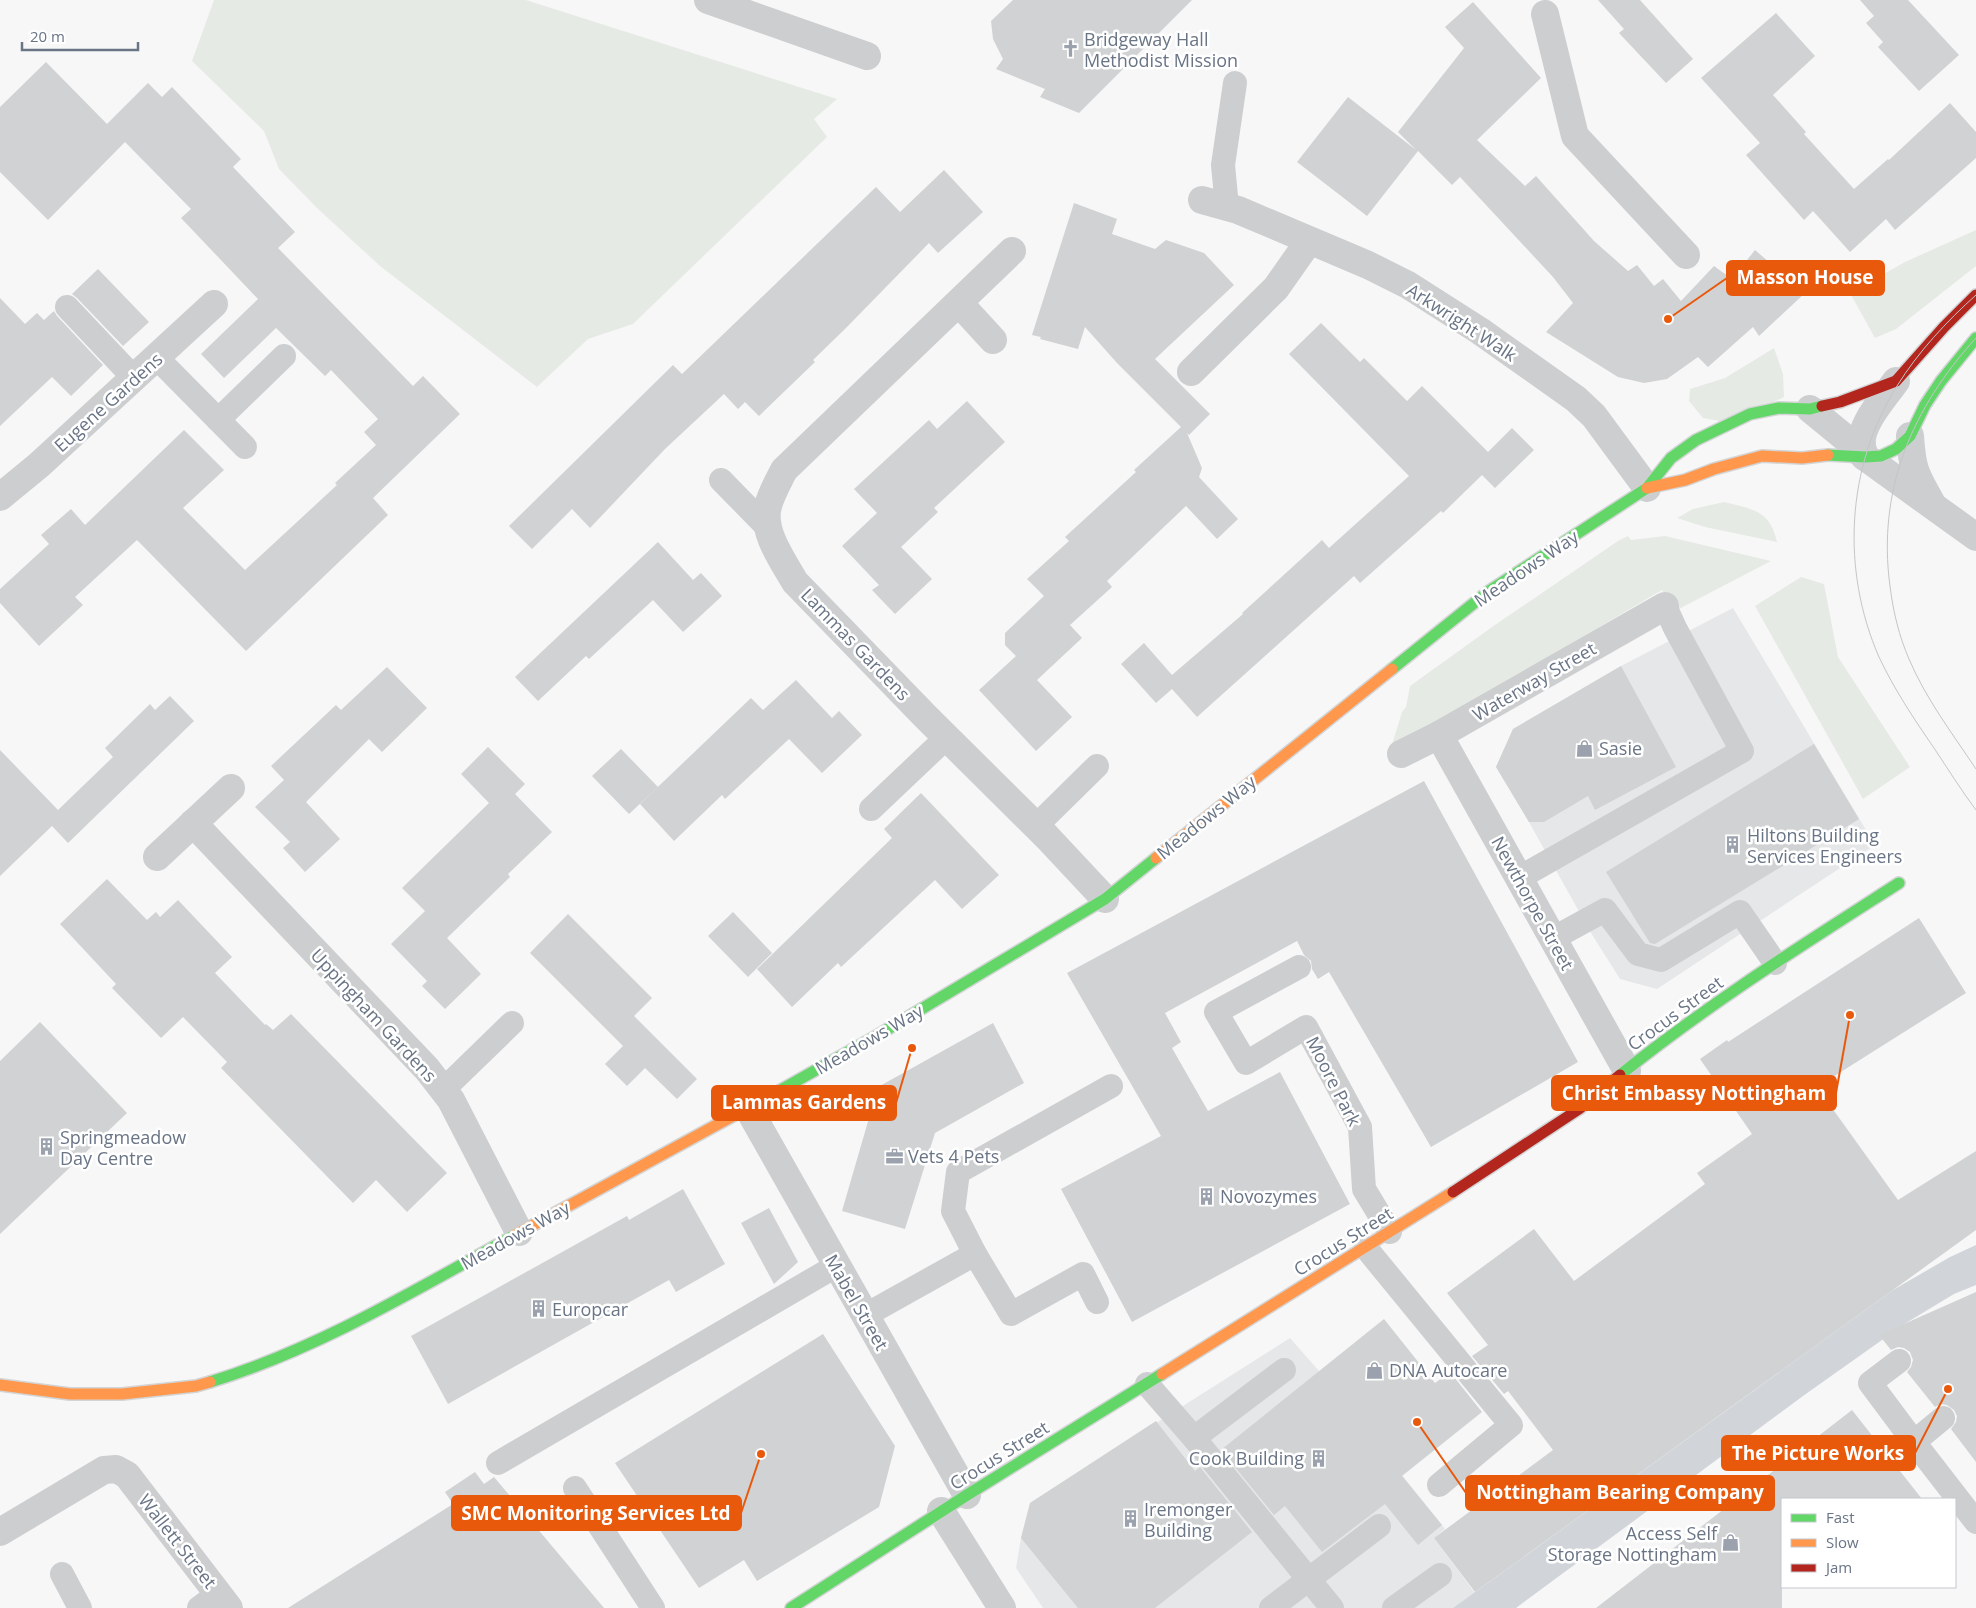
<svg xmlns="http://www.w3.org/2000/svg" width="1976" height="1608" font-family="'Open Sans',sans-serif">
  <rect width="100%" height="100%" fill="#f7f7f7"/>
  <g fill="#e6e7e8">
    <path d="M 1733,608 L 1875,845 L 1657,989 L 1620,979 L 1591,933 L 1529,822 L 1496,767 L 1513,729 L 1621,666 Z"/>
    <path d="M 1290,1338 L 1319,1371 L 1442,1525 L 1445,1529 L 1434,1538 L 1486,1608 L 1043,1608 L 1016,1568 L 1021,1538 L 1030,1503 Z"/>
  </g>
  <g fill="#e6eae5">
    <path d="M 214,0 L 526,0 L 837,99 L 814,119 L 827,137 L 633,324 L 588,339 L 537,387 L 380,266 L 317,208 L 279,169 L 264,131 L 192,61 Z"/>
    <path d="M 1976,230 L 1976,266 L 1896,329 L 1875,338 L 1850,293 L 1905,262 Z"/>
    <path d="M 1774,348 L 1783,374 L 1784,397 L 1730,423 L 1703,418 L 1689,401 L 1690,389 L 1725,378 Z"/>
    <path d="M 1724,502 C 1752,509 1770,510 1777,542 L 1705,527 L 1677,518 L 1693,509 Z"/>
    <path d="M 1628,536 L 1631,540 L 1665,536 L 1771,561 L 1675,611 L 1662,590 L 1390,751 L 1402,712 L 1406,707 L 1410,686 L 1492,627 L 1618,541 Z"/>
    <path d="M 1801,577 L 1824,584 L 1838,657 L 1910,767 L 1863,799 L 1755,606 Z"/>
  </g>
  <path fill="#d1d5da" d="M 1976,1245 L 1976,1285 L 1954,1294 L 1906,1323 L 1803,1396 L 1516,1608 L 1453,1608 L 1893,1290 L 1950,1257 Z"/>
  <g fill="#d0d2d3">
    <path d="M 1013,0 L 1192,0 L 1079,113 L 1040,97 L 1045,89 L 996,69 L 1003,59 L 993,39 L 991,21 Z"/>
    <path d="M 1598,0 L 1640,0 L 1693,59 L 1666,83 L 1619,33 L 1624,29 Z"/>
    <path d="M 1860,0 L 1908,0 L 1959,55 L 1919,91 L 1878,47 L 1883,42 L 1866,23 L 1874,16 Z"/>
    <path d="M 1473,2 L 1541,78 L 1477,140 L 1525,186 L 1536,176 L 1594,241 L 1628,271 L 1637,265 L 1654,286 L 1663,279 L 1681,301 L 1714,266 L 1732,279 L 1755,250 L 1805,293 L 1759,336 L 1753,327 L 1708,367 L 1698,357 L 1667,379 L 1644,383 L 1618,377 L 1546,332 L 1573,303 L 1553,277 L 1460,177 L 1452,185 L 1418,151 L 1367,216 L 1297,162 L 1348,97 L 1416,150 L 1398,132 L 1464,48 L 1445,27 Z"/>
    <path d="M 1776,13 L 1815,56 L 1773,95 L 1806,132 L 1804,134 L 1854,189 L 1888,159 L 1889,160 L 1950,103 L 1976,132 L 1976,158 L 1895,230 L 1886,219 L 1850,252 L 1813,211 L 1804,220 L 1746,155 L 1760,143 L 1701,78 Z"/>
    <path d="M 46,62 L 107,124 L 148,83 L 162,97 L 172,87 L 241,159 L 233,167 L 295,232 L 278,248 L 413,386 L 423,376 L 460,414 L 373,498 L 388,515 L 246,651 L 137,540 L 75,597 L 83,605 L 39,646 L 0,603 L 0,589 L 49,544 L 41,535 L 71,509 L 85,525 L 184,430 L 224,470 L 183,508 L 245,570 L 337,485 L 335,483 L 376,445 L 364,432 L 378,419 L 331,370 L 325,376 L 276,328 L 224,378 L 201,354 L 258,299 L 181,218 L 191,209 L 125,142 L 48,220 L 0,172 L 0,107 Z"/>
    <path d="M 944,170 L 983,212 L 938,253 L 929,243 L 846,328 L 813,360 L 815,362 L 759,416 L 745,402 L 738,409 L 724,394 L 665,449 L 590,528 L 572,509 L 532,549 L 509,526 L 673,365 L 682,374 L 876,187 L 900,212 Z"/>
    <path d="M 1074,203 L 1117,219 L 1112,234 L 1155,249 L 1166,240 L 1204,253 L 1234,285 L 1155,359 L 1210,414 L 1189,435 L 1187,433 L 1202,468 L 1199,477 L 1238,519 L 1217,539 L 1186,506 L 1107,581 L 1112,587 L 1070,625 L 1082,638 L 1037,680 L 1072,717 L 1036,751 L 979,690 L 1016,656 L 1005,645 L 1005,633 L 1044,596 L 1027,579 L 1069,541 L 1065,537 L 1136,472 L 1134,470 L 1181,427 L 1117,363 L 1085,327 L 1078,349 L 1040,339 L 1041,337 L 1032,335 Z"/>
    <path d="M 98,269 L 149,322 L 123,346 L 77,298 L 72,294 Z"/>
    <path d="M 0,298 L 25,324 L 37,313 L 44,320 L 54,311 L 57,316 L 103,365 L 71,396 L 52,377 L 0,426 Z"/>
    <path d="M 1321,323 L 1360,362 L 1364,358 L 1407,401 L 1422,386 L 1488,452 L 1512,428 L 1534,450 L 1495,488 L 1482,475 L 1443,513 L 1441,511 L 1360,583 L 1354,576 L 1197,717 L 1172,689 L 1156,703 L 1121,664 L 1144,643 L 1172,675 L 1243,614 L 1242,613 L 1322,540 L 1329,548 L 1409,476 L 1289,354 Z"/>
    <path d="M 967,401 L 1005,442 L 934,508 L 938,512 L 901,547 L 932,579 L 895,614 L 872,590 L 879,585 L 842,546 L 877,513 L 854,489 L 929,420 L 937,429 Z"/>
    <path d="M 658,542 L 693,580 L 701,573 L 722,596 L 683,632 L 653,600 L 589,659 L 586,656 L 538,701 L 515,677 Z"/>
    <path d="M 1621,666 L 1676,767 L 1595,810 L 1588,796 L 1544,822 L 1529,822 L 1496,767 L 1513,729 Z"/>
    <path d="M 387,667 L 427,708 L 382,752 L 369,739 L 306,802 L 340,839 L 305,872 L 283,848 L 290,842 L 255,807 L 284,780 L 271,766 L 336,705 L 341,710 Z"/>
    <path d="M 796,680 L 832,718 L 839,711 L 862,735 L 822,773 L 789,739 L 725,799 L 722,795 L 674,841 L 640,804 L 751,698 L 763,710 Z"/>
    <path d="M 170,696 L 194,721 L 68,843 L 52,826 L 0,876 L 0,750 L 58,810 L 113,757 L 105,748 L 150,704 L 155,710 Z"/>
    <path d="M 1814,744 L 1859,819 L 1655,944 L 1650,943 L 1606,872 Z"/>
    <path d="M 488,747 L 525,784 L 515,794 L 552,832 L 508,874 L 510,877 L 447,938 L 481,974 L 445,1009 L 422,986 L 427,981 L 391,944 L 425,911 L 402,888 L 489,803 L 461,774 Z"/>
    <path d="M 621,749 L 658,787 L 629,814 L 592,776 Z"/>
    <path d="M 1424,781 L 1578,1062 L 1431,1147 L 1329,972 L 1318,979 L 1312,969 L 1311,961 L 1304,955 L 1297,941 L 1165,1013 L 1181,1042 L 1172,1048 L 1208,1111 L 1280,1072 L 1350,1204 L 1132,1322 L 1061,1189 L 1161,1136 L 1067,973 Z"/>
    <path d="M 921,793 L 999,875 L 962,909 L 935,880 L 841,967 L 838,963 L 792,1007 L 757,969 L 892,838 L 884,829 Z"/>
    <path d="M 107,879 L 147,920 L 156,912 L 160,917 L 178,900 L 232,957 L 215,973 L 265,1025 L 266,1024 L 273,1030 L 291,1014 L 447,1173 L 407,1212 L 376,1180 L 353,1203 L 221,1068 L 227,1062 L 183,1017 L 161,1038 L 112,988 L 116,984 L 60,924 Z"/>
    <path d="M 733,912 L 772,953 L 748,977 L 708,936 Z"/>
    <path d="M 568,914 L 652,998 L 634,1016 L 697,1079 L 677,1099 L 645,1068 L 627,1086 L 605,1064 L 623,1046 L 530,953 Z"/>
    <path d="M 1919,918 L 1966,993 L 1817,1087 L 1898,1200 L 1976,1151 L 1976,1230 L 1475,1592 L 1434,1538 L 1553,1450 L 1508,1391 L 1504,1394 L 1472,1356 L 1488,1345 L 1447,1293 L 1534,1229 L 1574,1281 L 1705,1184 L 1697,1173 L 1752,1134 L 1700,1059 L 1727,1040 L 1728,1042 Z"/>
    <path d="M 40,1022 L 127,1113 L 0,1234 L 0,1061 Z"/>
    <path d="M 993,1023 L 1024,1083 L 935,1133 L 905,1229 L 842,1211 L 878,1087 Z"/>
    <path d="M 683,1189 L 725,1264 L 676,1292 L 669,1280 L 448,1404 L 411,1336 L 627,1216 L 629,1220 Z"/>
    <path d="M 769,1208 L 798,1262 L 774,1284 L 741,1223 Z"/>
    <path d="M 1976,1292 L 1976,1462 L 1951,1429 L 1956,1422 L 1957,1416 L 1954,1410 L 1947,1405 L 1941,1404 L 1935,1407 L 1907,1372 L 1911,1367 L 1913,1360 L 1910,1352 L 1904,1348 L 1898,1347 L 1891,1350 L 1879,1335 Z"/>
    <path d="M 1384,1319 L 1435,1383 L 1450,1372 L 1482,1412 L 1402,1476 L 1442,1525 L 1418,1545 L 1385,1504 L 1322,1552 L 1285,1506 L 1274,1515 L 1221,1450 Z"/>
    <path d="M 823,1334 L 895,1446 L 879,1507 L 757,1581 L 744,1560 L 699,1588 L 615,1463 Z"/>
    <path d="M 1852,1410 L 1922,1499 L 1782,1499 L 1782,1608 L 1596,1608 Z"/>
    <path d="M 1156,1421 L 1195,1471 L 1200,1467 L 1252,1532 L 1155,1608 L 1078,1608 L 1021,1538 L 1030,1503 Z"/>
    <path d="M 475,1472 L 484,1484 L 494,1477 L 604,1608 L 288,1608 L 453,1504 L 445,1492 Z"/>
  </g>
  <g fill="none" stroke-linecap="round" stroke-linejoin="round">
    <defs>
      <g id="fast">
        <path d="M 1828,455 L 1865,457 L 1881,456 L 1896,449 L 1910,436 L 1925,405 L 1941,381 L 1976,338"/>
        <path d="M 1392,669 L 1489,591 L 1647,488 L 1671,458 L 1696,440 L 1750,414 L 1779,408 L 1810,409 L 1822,406"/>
        <path d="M 1620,1075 C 1708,1004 1804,944 1899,883"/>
        <path d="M 777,1092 L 878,1035 L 1105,899 L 1156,858"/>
        <path d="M 210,1382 C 318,1349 417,1289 515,1235"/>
        <path d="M 791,1608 L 967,1495 L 1162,1374"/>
      </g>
      <g id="slow">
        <path d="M 1647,488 L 1685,480 L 1714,469 L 1762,456 L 1802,458 L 1828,455"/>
        <path d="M 1156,858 L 1392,669"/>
        <path d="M 515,1235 L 777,1092"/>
        <path d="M 1162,1374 L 1453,1192"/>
        <path d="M 0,1385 L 70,1394 L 122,1394 L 196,1386 L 210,1382"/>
      </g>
      <g id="jam">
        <path d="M 1822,406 L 1840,402 L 1896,381 L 1944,327 L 1976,295"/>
        <path d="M 1453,1192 L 1579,1109 L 1620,1075"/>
      </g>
    </defs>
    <use href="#fast" stroke="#d3d4d5" stroke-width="14"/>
    <use href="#slow" stroke="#d3d4d5" stroke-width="14"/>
    <use href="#jam" stroke="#d3d4d5" stroke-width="14"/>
    <g stroke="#cdced0" stroke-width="24">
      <path d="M 1227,207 L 1223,165 L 1235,83"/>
      <path d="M 67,307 L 134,378"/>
      <path d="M 157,358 L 245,447"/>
      <path d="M 218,420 L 284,356"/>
      <path d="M 721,480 L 768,528"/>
      <path d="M 871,809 L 947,737"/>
      <path d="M 1036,826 L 1097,766"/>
      <path d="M 1519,878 L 1742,751 L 1675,628 L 1665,606"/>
      <path d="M 1552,939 L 1605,910 L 1638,954 L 1661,960 L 1740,912 L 1775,963"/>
      <path d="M 1299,967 L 1216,1012 L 1246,1063 L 1306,1027 L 1360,1127 L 1364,1189 L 1390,1232"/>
      <path d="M 443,1090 L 512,1023"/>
      <path d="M 1366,1248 L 1511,1425 L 1439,1485"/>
      <path d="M 1097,1302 L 1083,1274 L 1011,1314 L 975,1254 L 953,1211 L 958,1172 L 1111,1086"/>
      <path d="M 864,1316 L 975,1254"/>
      <path d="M 1899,1361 L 1870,1383 L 1914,1442"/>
      <path d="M 1147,1384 L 1194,1438 L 1332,1608"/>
      <path d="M 1943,1418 L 1914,1442 L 1976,1522"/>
      <path d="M 1194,1438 L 1284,1370"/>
      <path d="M 498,1463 L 836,1266"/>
      <path d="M 575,1488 L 653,1608"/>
      <path d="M 62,1574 L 80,1608"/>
      <path d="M 199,1608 L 218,1594"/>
      <path d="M 1271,1608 L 1379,1526"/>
      <path d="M 1394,1608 L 1440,1575"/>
    </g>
    <g stroke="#cdced0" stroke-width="28">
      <path d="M 708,0 L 867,56"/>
      <path d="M 1545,14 L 1575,136 L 1686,255"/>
      <path d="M 1202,200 L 1238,210 L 1368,265 L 1408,285 L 1480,331 L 1576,399 L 1594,416 L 1647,488"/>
      <path d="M 1012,251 L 784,470 C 778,482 771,494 768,506 C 761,531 783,561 795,582 L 926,717 L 1047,837 L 1105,899"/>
      <path d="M 959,303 L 993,340"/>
      <path d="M 1191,372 L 1276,288 L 1309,241"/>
      <path d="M 1810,409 L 1849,441 L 1865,457 L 1976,537"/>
      <path d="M 1910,436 C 1912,468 1915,474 1931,502"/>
      <path d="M 1865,457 C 1864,453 1862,449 1862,445 C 1859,425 1885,397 1896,381"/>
      <path d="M 0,497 L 39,465 L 214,304"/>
      <path d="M 1439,735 L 1627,1071"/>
      <path d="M 1401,754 L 1439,735 L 1665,606"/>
      <path d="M 193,823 L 427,1069 L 451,1100 L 519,1232"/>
      <path d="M 157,857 L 231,788"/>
      <path d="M 748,1108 L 967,1495"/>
      <path d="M 941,1511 L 1002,1608"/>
      <path d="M 0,1532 L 104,1470 L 116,1469 L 127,1475 L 229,1608"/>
    </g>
    <use href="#fast" stroke="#63d668" stroke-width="11"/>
    <use href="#slow" stroke="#ff974d" stroke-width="11"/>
    <use href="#jam" stroke="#b3261e" stroke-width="11"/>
    <g stroke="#c4c5c6" stroke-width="1">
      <path d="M 1976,295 C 1947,321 1918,352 1897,386 C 1846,467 1841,570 1879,657 C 1894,689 1914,719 1934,748 C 1948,769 1961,790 1976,810"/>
      <path d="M 1976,338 C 1912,408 1877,490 1890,586 C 1893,611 1899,636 1909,659 C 1926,699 1952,733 1976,769"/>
    </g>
  </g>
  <defs>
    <symbol id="church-bare" viewBox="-9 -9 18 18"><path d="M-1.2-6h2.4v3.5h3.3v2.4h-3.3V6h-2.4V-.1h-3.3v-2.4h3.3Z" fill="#9ba2ad" stroke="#fff" stroke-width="2.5" paint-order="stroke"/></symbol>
    <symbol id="shop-bare" viewBox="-9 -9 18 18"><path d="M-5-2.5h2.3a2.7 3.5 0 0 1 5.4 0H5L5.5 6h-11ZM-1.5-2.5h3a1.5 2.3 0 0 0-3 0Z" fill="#9ba2ad" stroke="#fff" stroke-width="2.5" paint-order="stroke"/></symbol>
    <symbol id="building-bare" viewBox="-9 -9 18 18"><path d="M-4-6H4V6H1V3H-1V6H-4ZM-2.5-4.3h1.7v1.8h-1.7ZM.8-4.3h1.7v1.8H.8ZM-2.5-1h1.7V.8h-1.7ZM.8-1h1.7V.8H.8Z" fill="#9ba2ad" stroke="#fff" stroke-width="2.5" paint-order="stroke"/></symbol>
    <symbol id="office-bare" viewBox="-9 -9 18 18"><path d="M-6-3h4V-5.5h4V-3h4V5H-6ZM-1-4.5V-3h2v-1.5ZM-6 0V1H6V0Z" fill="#9ba2ad" stroke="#fff" stroke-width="2.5" paint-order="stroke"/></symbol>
  </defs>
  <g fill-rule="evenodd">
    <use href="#church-bare" x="1058" y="36" width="25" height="25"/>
    <use href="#shop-bare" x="1572" y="736" width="25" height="25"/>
    <use href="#building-bare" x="1720" y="832" width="25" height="25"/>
    <use href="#building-bare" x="34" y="1134" width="25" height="25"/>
    <use href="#office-bare" x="882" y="1144" width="25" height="25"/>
    <use href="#building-bare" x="1194" y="1184" width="25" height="25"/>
    <use href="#building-bare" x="526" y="1296" width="25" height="25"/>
    <use href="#shop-bare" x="1362" y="1358" width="25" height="25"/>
    <use href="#building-bare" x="1306" y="1446" width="25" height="25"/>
    <use href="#building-bare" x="1118" y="1506" width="25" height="25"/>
    <use href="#shop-bare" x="1718" y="1530" width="25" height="25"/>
  </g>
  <g text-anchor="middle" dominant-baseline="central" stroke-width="5" stroke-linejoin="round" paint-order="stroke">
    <g font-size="18" fill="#697485" stroke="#fff" text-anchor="start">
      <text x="1084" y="39">Bridgeway Hall<tspan x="1084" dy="21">Methodist Mission</tspan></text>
      <text x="1599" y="748">Sasie</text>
      <text x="1747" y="835">Hiltons Building<tspan x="1747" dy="21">Services Engineers</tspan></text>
      <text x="60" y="1137">Springmeadow<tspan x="60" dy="21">Day Centre</tspan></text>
      <text x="908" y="1156">Vets 4 Pets</text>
      <text x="1220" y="1196">Novozymes</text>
      <text x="552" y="1309">Europcar</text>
      <text x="1389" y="1370">DNA Autocare</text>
      <text x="1304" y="1458" text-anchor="end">Cook Building</text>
      <text x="1144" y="1509">Iremonger<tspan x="1144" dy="21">Building</tspan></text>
      <text x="1717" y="1533" text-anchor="end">Access Self<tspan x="1717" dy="21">Storage Nottingham</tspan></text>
    </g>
    <g font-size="18" fill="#697485" stroke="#fff">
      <text transform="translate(1462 322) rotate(33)">Arkwright Walk</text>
      <text transform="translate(108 402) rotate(-42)">Eugene Gardens</text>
      <text transform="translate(1526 568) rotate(-34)">Meadows Way</text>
      <text transform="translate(856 644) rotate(46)">Lammas Gardens</text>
      <text transform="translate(1534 681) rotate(-30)">Waterway Street</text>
      <text transform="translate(1206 817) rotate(-39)">Meadows Way</text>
      <text transform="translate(1533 903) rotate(61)">Newthorpe Street</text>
      <text transform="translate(1675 1013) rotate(-36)">Crocus Street</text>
      <text transform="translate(374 1015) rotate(47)">Uppingham Gardens</text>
      <text transform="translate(869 1039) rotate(-30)">Meadows Way</text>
      <text transform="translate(1334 1081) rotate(63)">Moore Park</text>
      <text transform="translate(515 1235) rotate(-29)">Meadows Way</text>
      <text transform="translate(1343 1241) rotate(-32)">Crocus Street</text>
      <text transform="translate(857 1302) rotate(60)">Mabel Street</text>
      <text transform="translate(999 1455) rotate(-32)">Crocus Street</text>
      <text transform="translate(178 1541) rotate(52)">Wallett Street</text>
    </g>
  </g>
  <path fill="none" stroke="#e8590c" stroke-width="2" d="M1668 319L1727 278M1850 1015L1836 1093M912 1048L896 1103M1948 1389L1915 1453M1417 1422L1466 1493M761 1454L741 1513"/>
  <g fill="#e8590c" stroke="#fff" stroke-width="2">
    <circle cx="1668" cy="319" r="5"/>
    <circle cx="1850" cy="1015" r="5"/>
    <circle cx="912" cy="1048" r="5"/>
    <circle cx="1948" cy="1389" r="5"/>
    <circle cx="1417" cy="1422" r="5"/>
    <circle cx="761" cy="1454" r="5"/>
  </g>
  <g fill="#e8590c" stroke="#e8590c" stroke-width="2">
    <rect x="1727" y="261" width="157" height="34" rx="5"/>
    <rect x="1552" y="1076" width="284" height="34" rx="5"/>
    <rect x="712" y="1086" width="184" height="34" rx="5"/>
    <rect x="1722" y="1436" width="193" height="34" rx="5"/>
    <rect x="1466" y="1476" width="308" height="34" rx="5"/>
    <rect x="452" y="1496" width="289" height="34" rx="5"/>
  </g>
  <g font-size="19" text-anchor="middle" font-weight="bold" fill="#fff">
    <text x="1805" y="284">Masson House</text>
    <text x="1694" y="1100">Christ Embassy Nottingham</text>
    <text x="804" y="1109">Lammas Gardens</text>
    <text x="1818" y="1460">The Picture Works</text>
    <text x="1620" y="1499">Nottingham Bearing Company</text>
    <text x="596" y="1520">SMC Monitoring Services Ltd</text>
  </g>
  <rect x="1781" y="1498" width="175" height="90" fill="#ffffff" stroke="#c3c7ce"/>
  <rect x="1791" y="1514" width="25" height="8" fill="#63d668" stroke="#c3c7ce"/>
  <text x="1826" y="1523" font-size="15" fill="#697485">Fast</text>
  <rect x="1791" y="1539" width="25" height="8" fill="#ff974d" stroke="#c3c7ce"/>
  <text x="1826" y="1548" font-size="15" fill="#697485">Slow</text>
  <rect x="1791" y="1564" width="25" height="8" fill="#b3261e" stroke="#c3c7ce"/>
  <text x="1826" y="1573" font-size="15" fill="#697485">Jam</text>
  <path d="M22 42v8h116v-8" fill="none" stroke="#697485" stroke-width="2.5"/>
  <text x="30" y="42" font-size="15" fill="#697485" stroke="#ffffff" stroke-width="4" paint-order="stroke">20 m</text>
</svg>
